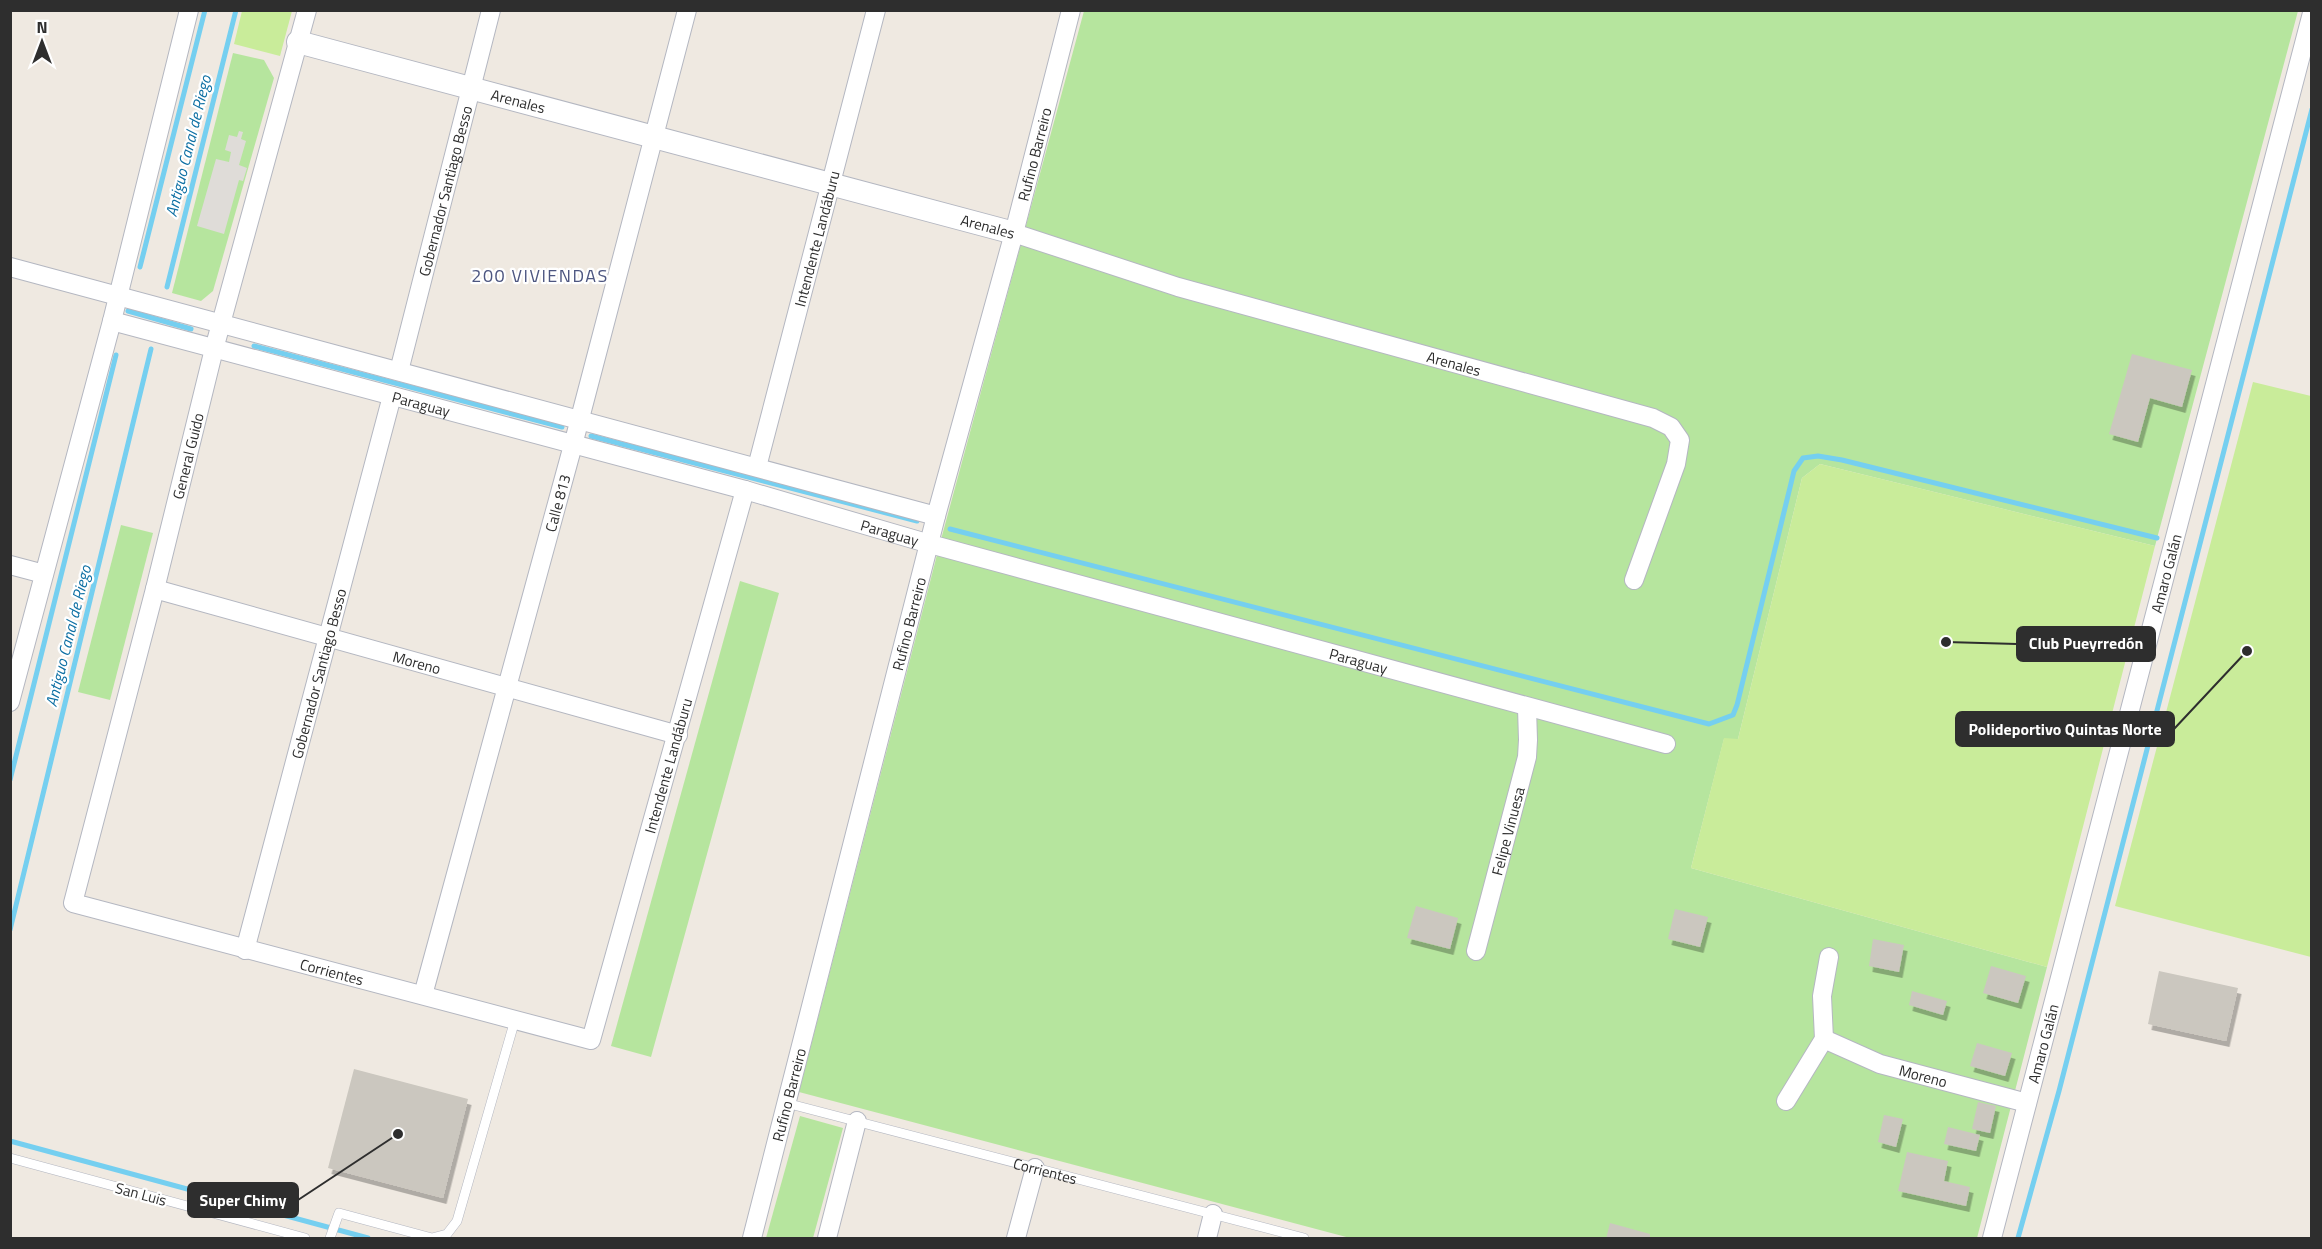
<svg xmlns="http://www.w3.org/2000/svg" width="2322" height="1249" font-family="'Titillium Web',sans-serif">
  <defs>
    <filter id="shadow"><feDropShadow dx="3.5" dy="6" stdDeviation="0" flood-color="#0004"/></filter>
  </defs>
  <rect width="100%" height="100%" fill="#efe9e1"/>
  <g fill="#b6e59e">
    <path d="M 1084,11 L 2298,11 L 2155,546 L 1820,464 L 1802,478 L 1738,739 L 1724,739 L 1691,868 L 2047,967 L 1977,1238 L 1350,1238 L 799,1092 L 939,547 Z"/>
    <path d="M 233,53 L 264,60 L 274,78 L 213,291 L 201,301 L 172,293 Z"/>
    <path d="M 121,525 L 153,533 L 110,700 L 78,692 Z"/>
    <path d="M 740,581 L 779,593 L 651,1057 L 611,1046 Z"/>
    <path d="M 800,1116 L 843,1128 L 813,1238 L 766,1238 Z"/>
  </g>
  <g fill="#c9ec9a">
    <path d="M 242,11 L 292,11 L 280,56 L 234,44 Z"/>
    <path d="M 2253,382 L 2311,396 L 2311,957 L 2115,906 Z"/>
    <path d="M 1820,464 L 2155,546 L 2047,967 L 1691,868 L 1724,738 L 1738,739 L 1802,478 Z"/>
  </g>
  <path fill="#dfdcd8" d="M 239,131 L 243,132 L 241,139 L 246,141 L 239,165 L 247,168 L 243,181 L 239,180 L 224,234 L 197,226 L 216,159 L 229,162 L 231,152 L 225,150 L 229,135 L 237,137 Z"/>
  <g fill="none" stroke-linecap="round" stroke-linejoin="round">
    <g stroke="#75cff0" stroke-width="5">
      <path d="M 140,267 L 205,10"/>
      <path d="M 167,287 L 236,10"/>
      <path d="M 128,311 L 191,329"/>
      <path d="M 254,346 L 562,427"/>
      <path d="M 591,436 L 917,521"/>
      <path d="M 950,529 L 1709,724 L 1733,715 L 1737,705 L 1794,471 L 1803,458 L 1818,456 L 1842,460 L 2157,538"/>
      <path d="M 10,780 L 116,355"/>
      <path d="M 10,930 L 151,349"/>
      <path d="M 10,1141 L 368,1238"/>
      <path d="M 2018,1238 L 2059,1091 L 2312,109"/>
    </g>
  </g>
  <g fill="#cbc7bf" filter="url(#shadow)">
    <path d="M 2132,354 L 2192,370 L 2182,407 L 2150,398 L 2138,442 L 2109,434 Z"/>
    <path d="M 1416,906 L 1458,918 L 1450,949 L 1407,938 Z"/>
    <path d="M 1675,909 L 1708,917 L 1700,947 L 1668,939 Z"/>
    <path d="M 1873,939 L 1904,945 L 1899,972 L 1869,966 Z"/>
    <path d="M 1991,966 L 2026,976 L 2018,1003 L 1983,993 Z"/>
    <path d="M 2159,971 L 2238,988 L 2226,1041 L 2148,1024 Z"/>
    <path d="M 1912,991 L 1947,1001 L 1943,1015 L 1909,1005 Z"/>
    <path d="M 1977,1043 L 2012,1053 L 2005,1076 L 1970,1066 Z"/>
    <path d="M 354,1069 L 468,1099 L 443,1198 L 328,1168 Z"/>
    <path d="M 1978,1102 L 1996,1106 L 1990,1133 L 1972,1129 Z"/>
    <path d="M 1884,1115 L 1903,1119 L 1896,1147 L 1878,1142 Z"/>
    <path d="M 1948,1127 L 1980,1135 L 1976,1151 L 1944,1144 Z"/>
    <path d="M 1907,1152 L 1948,1161 L 1944,1181 L 1970,1187 L 1966,1206 L 1898,1191 Z"/>
    <path d="M 1610,1223 L 1650,1234 L 1650,1239 L 1606,1239 Z"/>
  </g>
  <g fill="none" stroke-linecap="round" stroke-linejoin="round">
    <defs>
      <g id="service">
        <path id="s1" d="M 786,1103 L 1304,1238"/>
        <path d="M 10,1158 L 305,1238"/>
        <path d="M 330,1238 L 339,1213 L 432,1238 L 447,1234 L 457,1221 L 515,1020"/>
      </g>
      <g id="minor">
        <path id="s2" d="M 307,10 L 214,349 L 155,589 L 73,903 L 591,1040 L 745,490"/>
        <path id="s3" d="M 1014,233 L 1178,287 L 1653,418 L 1671,427 L 1680,440 L 1676,464 L 1634,580"/>
        <path d="M 10,267 L 936,516"/>
        <path id="s4" d="M 112,321 L 745,490 L 930,544 L 1666,744"/>
        <path id="s5" d="M 399,371 L 491,10"/>
        <path id="s6" d="M 757,467 L 876,10"/>
        <path d="M 10,565 L 44,574"/>
        <path id="s7" d="M 155,589 L 678,735"/>
        <path d="M 10,702 L 112,321 L 189,10"/>
        <path id="s8" d="M 245,950 L 392,396"/>
        <path id="s9" d="M 1476,951 L 1527,757 L 1528,740 L 1527,708"/>
        <path id="s10" d="M 423,995 L 573,445 L 687,10"/>
        <path id="s11" d="M 1824,1039 L 1880,1064 L 2027,1103"/>
        <path d="M 1786,1101 L 1824,1039 L 1822,996 L 1829,957"/>
        <path id="s12" d="M 752,1238 L 936,516 L 1014,233 L 1071,10"/>
        <path d="M 827,1238 L 857,1121"/>
        <path d="M 1016,1238 L 1035,1168"/>
        <path d="M 1207,1238 L 1213,1214"/>
        <path id="s13" d="M 1992,1238 L 2312,13"/>
      </g>
      <g id="tertiary">
        <path id="s14" d="M 298,42 L 1014,233"/>
      </g>
    </defs>
    <use href="#service" stroke="#b4b7c1" stroke-width="10"/>
    <use href="#minor" stroke="#b4b7c1" stroke-width="20"/>
    <use href="#tertiary" stroke="#b4b7c1" stroke-width="24"/>
    <use href="#service" stroke="#fff" stroke-width="9"/>
    <use href="#minor" stroke="#fff" stroke-width="18"/>
    <use href="#tertiary" stroke="#fff" stroke-width="22"/>
  </g>
  <g text-anchor="middle" dominant-baseline="central" stroke-width="4.5" stroke-linejoin="round" paint-order="stroke">
    <g font-size="15" fill="#2e2e2e" stroke="#fff">
      <text stroke="none"><textPath href="#s14" startOffset="228">Arenales</textPath></text>
      <text stroke="none"><textPath href="#s12" startOffset="1120">Rufino Barreiro</textPath></text>
      <text stroke="none"><textPath href="#s5" startOffset="186">Gobernador Santiago Besso</textPath></text>
      <text stroke="none"><textPath href="#s14" startOffset="714">Arenales</textPath></text>
      <text stroke="none"><textPath href="#s6" startOffset="236">Intendente Landáburu</textPath></text>
      <text stroke="none"><textPath href="#s3" startOffset="459">Arenales</textPath></text>
      <text stroke="none"><textPath href="#s4" startOffset="320">Paraguay</textPath></text>
      <text transform="translate(188 456) rotate(-76)">General Guido</text>
      <text stroke="none"><textPath href="#s10" startOffset="510">Calle 813</textPath></text>
      <text stroke="none"><textPath href="#s4" startOffset="806">Paraguay</textPath></text>
      <text stroke="none"><textPath href="#s13" startOffset="687">Amaro Galán</textPath></text>
      <text stroke="none"><textPath href="#s12" startOffset="634">Rufino Barreiro</textPath></text>
      <text stroke="none"><textPath href="#s4" startOffset="1292">Paraguay</textPath></text>
      <text stroke="none"><textPath href="#s7" startOffset="272">Moreno</textPath></text>
      <text stroke="none"><textPath href="#s8" startOffset="286">Gobernador Santiago Besso</textPath></text>
      <text stroke="none"><textPath href="#s2" startOffset="1744">Intendente Landáburu</textPath></text>
      <text stroke="none"><textPath href="#s9" startOffset="124">Felipe Vinuesa</textPath></text>
      <text stroke="none"><textPath href="#s2" startOffset="1191">Corrientes</textPath></text>
      <text stroke="none"><textPath href="#s13" startOffset="201">Amaro Galán</textPath></text>
      <text stroke="none"><textPath href="#s11" startOffset="106">Moreno</textPath></text>
      <text stroke="none"><textPath href="#s12" startOffset="148">Rufino Barreiro</textPath></text>
      <text stroke="none"><textPath href="#s1" startOffset="268">Corrientes</textPath></text>
      <text transform="translate(141 1194) rotate(15)">San Luis</text>
    </g>
    <g font-size="16" font-style="italic" fill="#0d6fa3" stroke="#fff">
      <text transform="translate(188 146) rotate(-76)">Antiguo Canal de Riego</text>
      <text transform="translate(68 636) rotate(-76)">Antiguo Canal de Riego</text>
    </g>
    <g font-size="18" letter-spacing="1.5" fill="#4d5680" stroke="#fff">
      <text x="540" y="275">200 VIVIENDAS</text>
    </g>
  </g>
  <path fill="none" stroke="#2e2e2e" stroke-width="2" d="M1946 642L2017 644M2247 651L2174 729M398 1134L298 1200"/>
  <g fill="#2e2e2e" stroke="#fff" stroke-width="2">
    <circle cx="1946" cy="642" r="6"/>
    <circle cx="2247" cy="651" r="6"/>
    <circle cx="398" cy="1134" r="6"/>
  </g>
  <g fill="#2e2e2e" stroke="#2e2e2e" stroke-width="2">
    <rect x="2017" y="627" width="138" height="34" rx="6"/>
    <rect x="1956" y="712" width="218" height="34" rx="6"/>
    <rect x="188" y="1183" width="110" height="34" rx="6"/>
  </g>
  <g font-size="16" text-anchor="middle" font-weight="bold" fill="#fff">
    <text x="2086" y="649">Club Pueyrredón</text>
    <text x="2065" y="735">Polideportivo Quintas Norte</text>
    <text x="243" y="1206">Super Chimy</text>
  </g>
  <rect width="2322" height="1249" fill="none" stroke="#2e2e2e" stroke-width="24"/>
  <g transform="translate(42 42)" stroke="#ffffff" stroke-width="4.5" paint-order="stroke">
  <path d="M0-4.5L10 22L0 15L-10 22Z" fill="#2e2e2e"/>
  <text y="-9" font-size="16" font-weight="bold" text-anchor="middle" fill="#2e2e2e">N</text>
  </g>
</svg>
